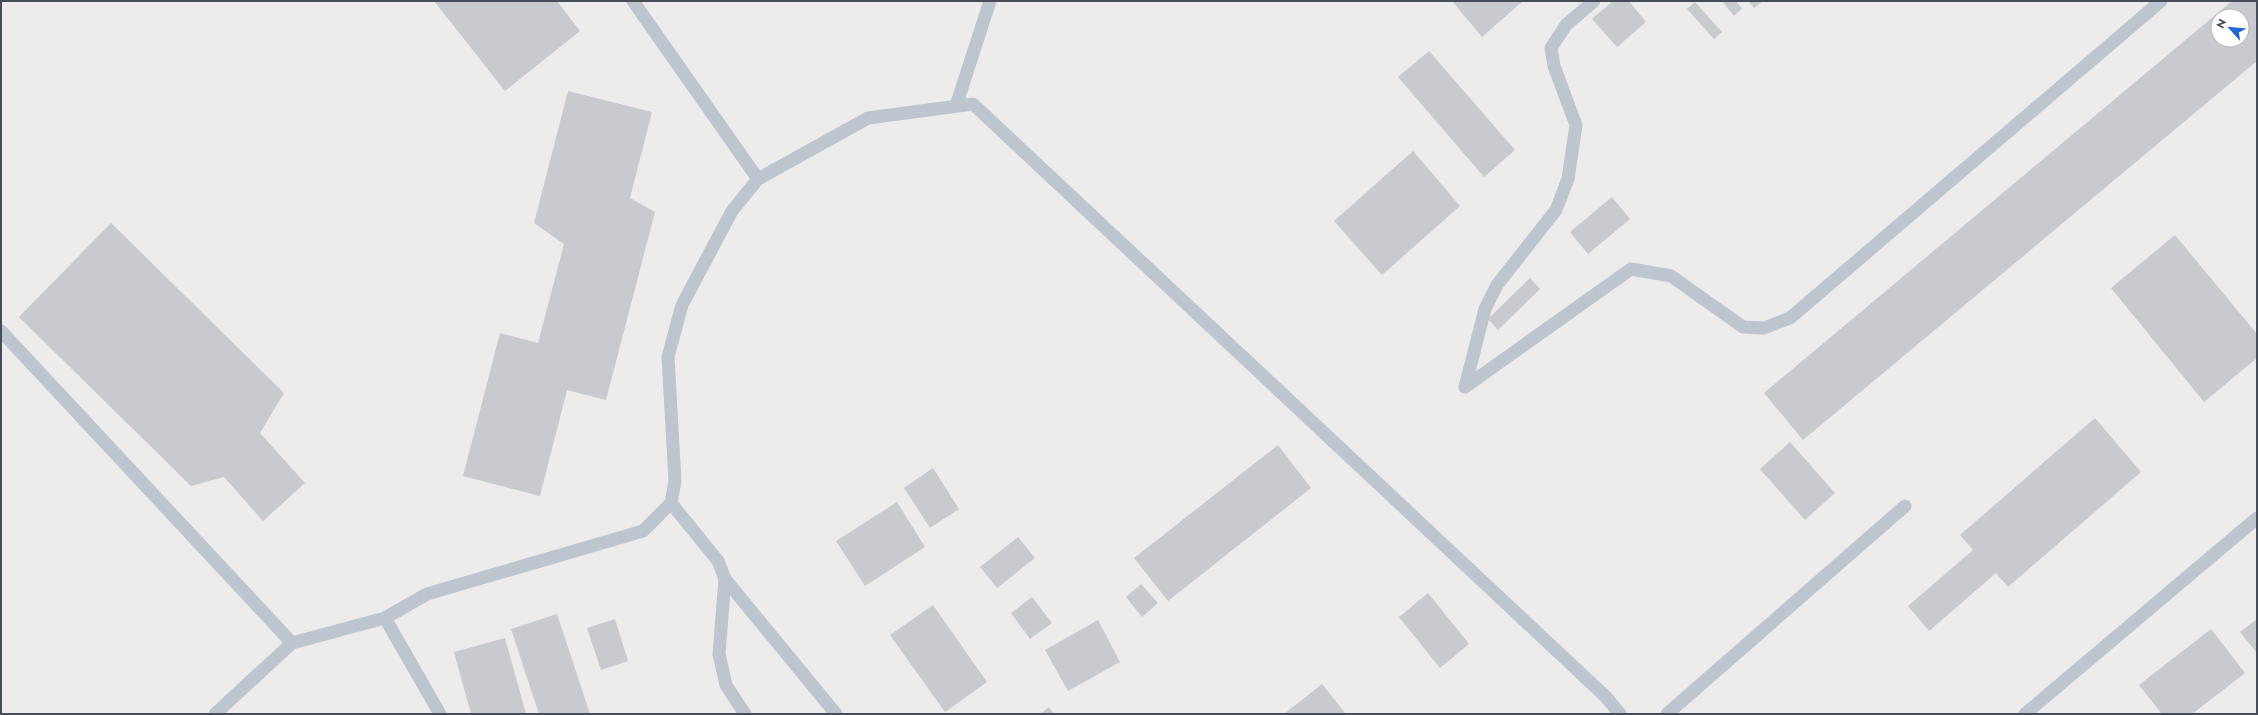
<svg xmlns="http://www.w3.org/2000/svg" width="2258" height="715" font-family="Jost,sans-serif">
  <rect width="100%" height="100%" fill="#eeebeb"/>
  <g fill="#c8cad0" fill-rule="evenodd">
    <path d="M 434,1 L 557,1 L 580,31 L 505,91 Z"/>
    <path d="M 1452,1 L 1523,1 L 1482,37 Z"/>
    <path d="M 1613,1 L 1629,1 L 1646,22 L 1617,47 L 1592,19 Z"/>
    <path d="M 1722,1 L 1736,1 L 1742,9 L 1734,16 Z"/>
    <path d="M 1748,1 L 1763,1 L 1754,8 Z"/>
    <path d="M 2232,1 L 2257,1 L 2257,61 L 1803,440 L 1764,393 ZM 2218,16 L 2242,16 L 2242,40 L 2218,40 Z"/>
    <path d="M 1695,2 L 1722,32 L 1714,39 L 1687,9 Z"/>
    <path d="M 1429,51 L 1515,150 L 1484,177 L 1398,77 Z"/>
    <path d="M 568,91 L 652,112 L 630,198 L 655,212 L 606,400 L 567,390 L 540,496 L 463,476 L 500,333 L 538,343 L 564,244 L 534,223 Z"/>
    <path d="M 1413,151 L 1460,206 L 1382,275 L 1334,221 Z"/>
    <path d="M 1612,197 L 1630,219 L 1588,254 L 1570,232 Z"/>
    <path d="M 111,223 L 284,393 L 260,433 L 305,483 L 263,521 L 224,477 L 191,486 L 19,317 Z"/>
    <path d="M 2175,235 L 2257,334 L 2257,358 L 2204,402 L 2111,288 Z"/>
    <path d="M 1530,278 L 1540,289 L 1498,330 L 1488,319 Z"/>
    <path d="M 2095,418 L 2141,472 L 2008,587 L 1996,573 L 1929,631 L 1908,606 L 1973,550 L 1960,535 Z"/>
    <path d="M 1790,442 L 1835,493 L 1805,520 L 1760,469 Z"/>
    <path d="M 1278,445 L 1311,488 L 1168,601 L 1134,558 Z"/>
    <path d="M 933,468 L 959,509 L 930,528 L 904,488 Z"/>
    <path d="M 897,502 L 925,547 L 865,586 L 836,541 Z"/>
    <path d="M 1018,537 L 1035,558 L 997,588 L 980,567 Z"/>
    <path d="M 1141,584 L 1158,603 L 1142,617 L 1126,597 Z"/>
    <path d="M 1428,593 L 1469,644 L 1440,668 L 1399,617 Z"/>
    <path d="M 1032,597 L 1052,623 L 1030,639 L 1011,613 Z"/>
    <path d="M 933,605 L 987,682 L 945,712 L 890,635 Z"/>
    <path d="M 557,614 L 590,714 L 539,714 L 511,629 Z"/>
    <path d="M 615,619 L 628,661 L 601,670 L 587,628 Z"/>
    <path d="M 2257,619 L 2257,653 L 2240,632 Z"/>
    <path d="M 1098,620 L 1120,662 L 1068,691 L 1045,650 Z"/>
    <path d="M 2211,629 L 2245,673 L 2192,714 L 2162,714 L 2139,685 Z"/>
    <path d="M 505,638 L 526,714 L 471,714 L 454,652 Z"/>
    <path d="M 1322,684 L 1346,714 L 1284,714 Z"/>
    <path d="M 1049,707 L 1054,714 L 1040,714 Z"/>
  </g>
  <g fill="none" stroke-linecap="round" stroke-linejoin="round">
    <g stroke="#bdc5ce" stroke-width="13">
      <path d="M 633,1 L 758,179"/>
      <path d="M 956,106 L 990,1"/>
      <path d="M 1,331 L 292,643 L 385,618 L 427,594 L 643,531 L 671,503"/>
      <path d="M 1465,387 L 1631,269 L 1671,276 L 1743,327 L 1764,328 L 1790,318 L 2161,1"/>
      <path d="M 1465,387 L 1485,309 L 1497,285 L 1556,210 L 1568,179 L 1576,125 L 1554,66 L 1551,48 L 1566,25 L 1594,1"/>
      <path d="M 725,579 L 836,714"/>
      <path d="M 385,618 L 440,714"/>
      <path d="M 215,714 L 292,643"/>
      <path d="M 745,714 L 726,685 L 719,654 L 725,579 L 718,561 L 671,503 L 675,481 L 668,357 L 682,305 L 732,211 L 758,179 L 868,118 L 973,104 L 1606,697 L 1620,714"/>
      <path d="M 1667,714 L 1905,506"/>
      <path d="M 2025,714 L 2257,518"/>
    </g>
  </g>
  <rect width="2258" height="715" fill="none" stroke="#454e58" stroke-width="4"/>
  <g transform="translate(2230 28) rotate(297)"><circle r="19" fill="#ffffff" stroke="#b5b8bc"/>
  <path d="M0-3L7 15L0 10L-7 15Z" fill="#1e66d5"/>
  <text y="-6" font-size="11" font-weight="bold" text-anchor="middle" fill="#454e58">N</text>
  </g>
</svg>
